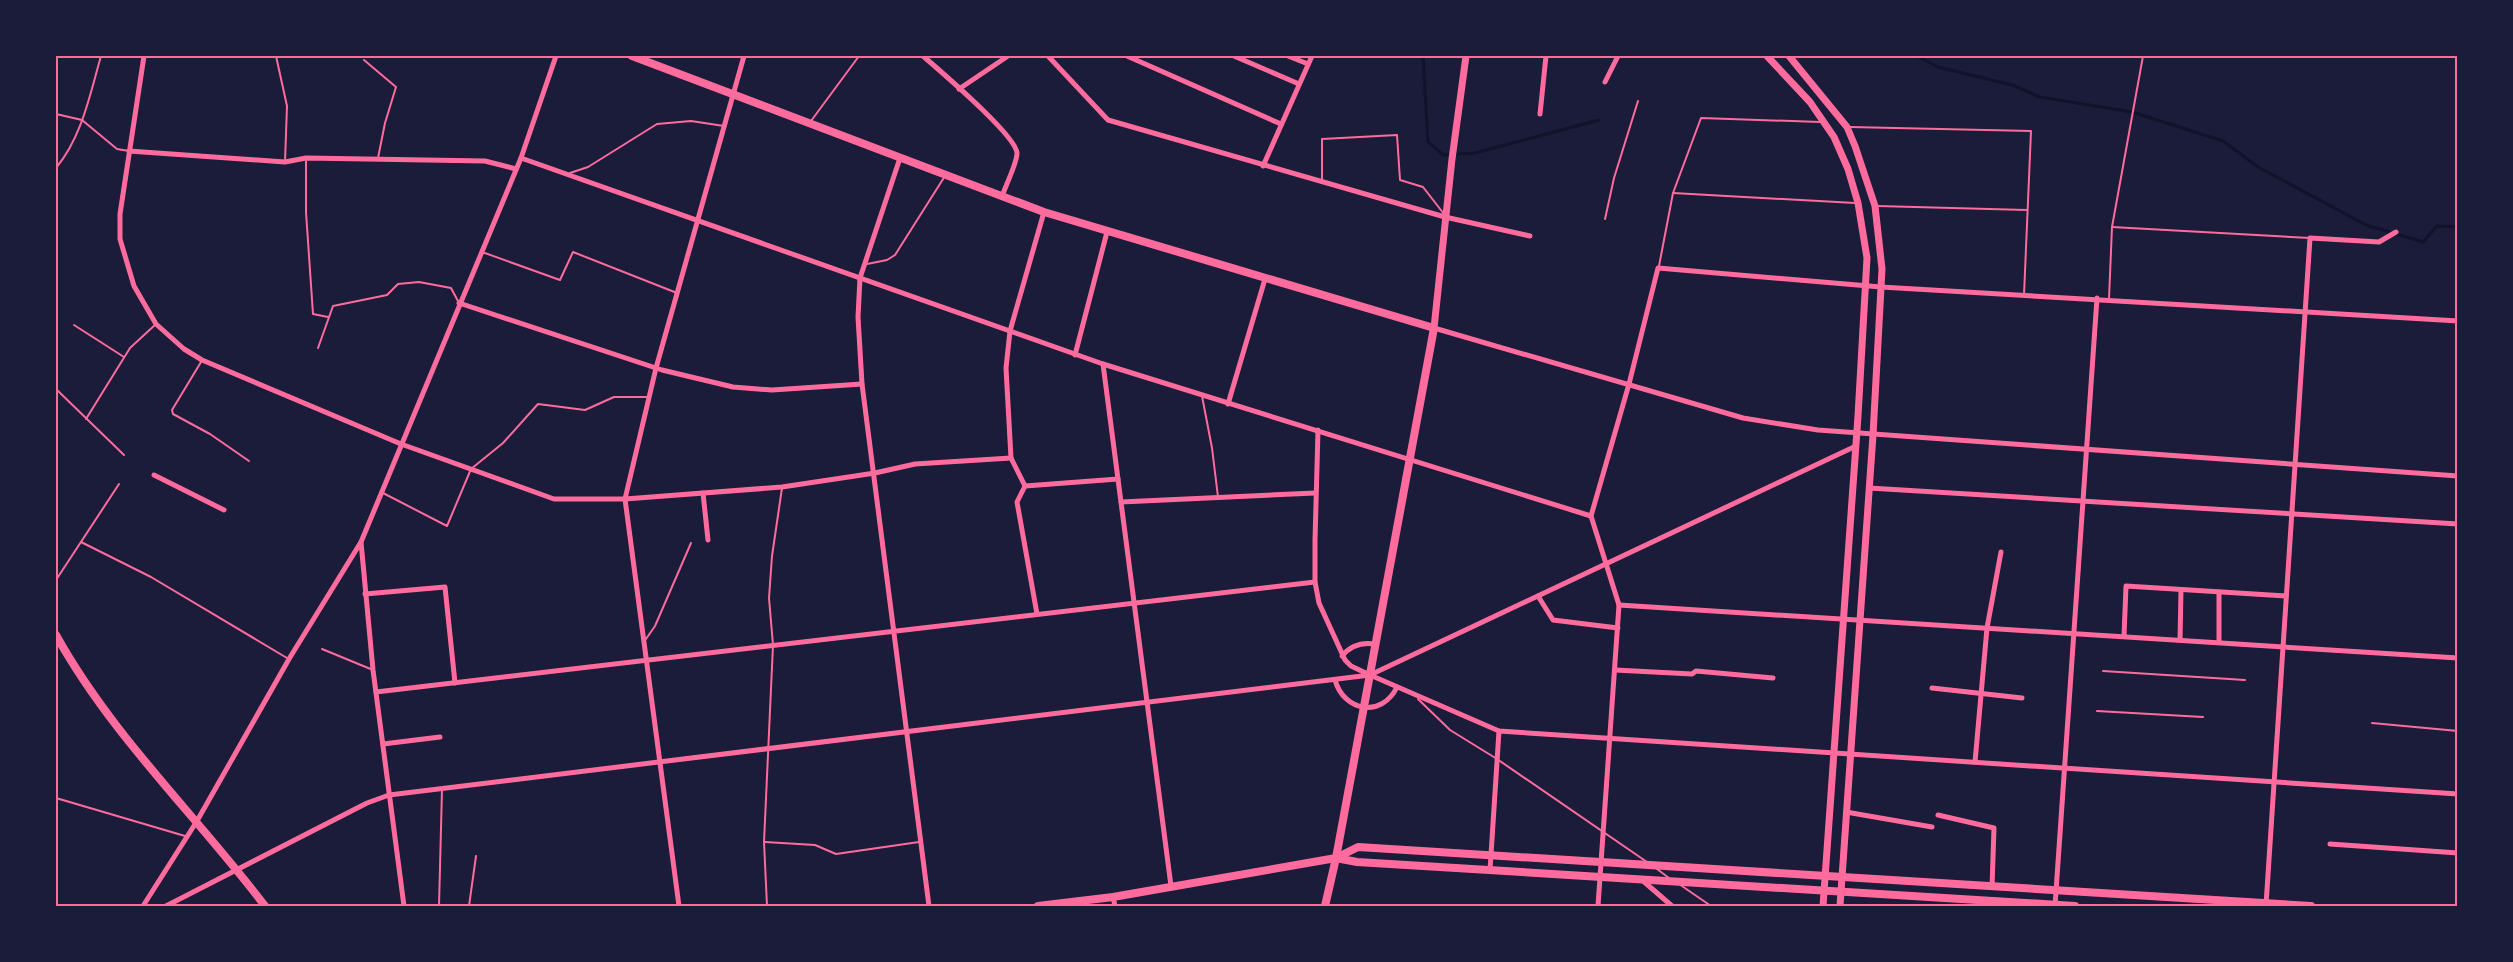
<svg xmlns="http://www.w3.org/2000/svg" width="2513" height="962" font-family="Karla,sans-serif">
  <rect width="100%" height="100%" fill="#1b1b3a"/>
  <g fill="none" stroke-linecap="round" stroke-linejoin="round">
    <g stroke="#12122b" stroke-width="3">
      <path d="M 1423,56 L 1428,142 L 1443,155 L 1475,153 L 1599,120"/>
      <path d="M 1917,56 L 1938,67 L 2012,85 L 2040,97 L 2132,112 L 2223,141 L 2258,167 L 2366,225 L 2423,242 L 2437,226 L 2458,227"/>
    </g>
    <g stroke="#ff6b9d" stroke-width="2">
      <path d="M 276,56 L 287,106 L 285,162"/>
      <path d="M 364,60 L 396,87 L 385,123 L 378,158"/>
      <path d="M 56,114 L 82,120 L 117,149 L 129,151"/>
      <path d="M 811,121 L 859,56"/>
      <path d="M 1850,127 L 2031,131 L 2024,295"/>
      <path d="M 306,158 L 306,212 L 313,314 L 328,317"/>
      <path d="M 56,168 C 82,137 90,94 101,56"/>
      <path d="M 570,173 L 588,167 L 657,124 L 691,121 L 724,126"/>
      <path d="M 1322,180 L 1322,139 L 1397,135 L 1400,180 L 1423,187 L 1444,214"/>
      <path d="M 1673,193 L 1855,203"/>
      <path d="M 1877,206 L 2027,210"/>
      <path d="M 1605,219 L 1614,178 L 1638,101"/>
      <path d="M 2112,227 L 2310,238"/>
      <path d="M 482,252 L 560,280 L 573,252 L 677,293"/>
      <path d="M 867,264 L 887,260 L 895,255 L 945,176"/>
      <path d="M 1659,266 L 1673,193 L 1701,118 L 1820,122"/>
      <path d="M 2109,299 L 2112,227 L 2143,56"/>
      <path d="M 74,325 L 124,357"/>
      <path d="M 318,348 L 333,306 L 387,295 L 398,284 L 419,282 L 451,288 L 459,303"/>
      <path d="M 201,362 L 172,410 L 173,414 L 210,434 L 249,461"/>
      <path d="M 56,389 L 124,455"/>
      <path d="M 1202,396 L 1212,448 L 1218,497"/>
      <path d="M 86,419 L 130,348 L 156,324"/>
      <path d="M 383,493 L 447,526 L 471,469 L 503,443 L 538,404 L 585,410 L 614,397 L 649,397"/>
      <path d="M 81,542 L 151,577 L 287,658"/>
      <path d="M 56,580 L 119,484"/>
      <path d="M 646,639 L 655,626 L 691,543"/>
      <path d="M 322,649 L 373,670"/>
      <path d="M 2103,671 L 2245,680"/>
      <path d="M 1418,699 L 1450,730 L 1497,759 L 1647,862"/>
      <path d="M 2097,711 L 2203,717"/>
      <path d="M 2372,723 L 2458,731"/>
      <path d="M 56,798 L 185,836"/>
      <path d="M 765,842 L 815,845 L 836,854 L 919,842"/>
      <path d="M 1657,869 L 1669,878"/>
      <path d="M 1679,884 L 1711,906"/>
      <path d="M 439,906 L 442,789"/>
      <path d="M 469,906 L 476,856"/>
      <path d="M 767,906 L 764,842 L 773,645 L 769,598 L 772,556 L 782,488"/>
    </g>
    <g stroke="#ff6b9d" stroke-width="5">
      <path d="M 144,56 L 120,214 L 120,239 L 134,286 L 156,324 L 184,349 L 202,360 L 401,444 L 554,499 L 625,499 L 782,487 L 875,473 L 915,464 L 1011,458"/>
      <path d="M 923,56 C 939,70 1016,135 1017,153 C 1017,164 1005,186 1002,197"/>
      <path d="M 1048,56 L 1108,120 L 1445,217 L 1530,236"/>
      <path d="M 1127,56 L 1281,124"/>
      <path d="M 1234,56 L 1299,84"/>
      <path d="M 1288,56 L 1308,64"/>
      <path d="M 1605,82 L 1618,56"/>
      <path d="M 959,89 L 1008,56"/>
      <path d="M 1540,114 L 1546,56"/>
      <path d="M 129,151 L 285,162 L 306,158 L 485,161 L 516,169"/>
      <path d="M 521,158 L 1103,364 L 1591,516"/>
      <path d="M 900,158 L 860,278 L 858,317 L 862,384 L 929,906"/>
      <path d="M 1263,166 L 1312,56"/>
      <path d="M 459,303 L 662,370 L 733,387 L 772,390 L 862,384"/>
      <path d="M 1434,328 L 1743,418 L 1818,430 L 2458,476"/>
      <path d="M 1075,355 L 1107,232"/>
      <path d="M 1103,364 L 1171,886"/>
      <path d="M 1228,404 L 1265,279"/>
      <path d="M 1318,430 L 1315,540 L 1315,582 L 1319,603 L 1345,660 L 1351,666 L 1370,675 L 1499,731 L 2458,794"/>
      <path d="M 154,475 L 224,510"/>
      <path d="M 1025,486 L 1118,479"/>
      <path d="M 1869,488 L 2458,524"/>
      <path d="M 703,493 L 708,540"/>
      <path d="M 1121,502 L 1315,493"/>
      <path d="M 361,542 L 373,670 L 404,906"/>
      <path d="M 365,594 L 445,587 L 455,683"/>
      <path d="M 1538,596 L 1553,620 L 1618,628"/>
      <path d="M 1619,605 L 2458,658"/>
      <path d="M 1037,614 L 1017,502 L 1025,486 L 1011,458 L 1006,368 L 1010,331 L 1044,212"/>
      <path d="M 2124,636 L 2126,586 L 2286,596"/>
      <path d="M 2180,640 L 2181,590"/>
      <path d="M 2219,642 L 2219,592"/>
      <path d="M 1342,656 C 1351,645 1362,642 1375,644"/>
      <path d="M 1615,670 L 1692,674 L 1696,671 L 1773,678"/>
      <path d="M 1335,680 C 1344,712 1382,718 1397,687"/>
      <path d="M 1932,688 L 2022,698"/>
      <path d="M 376,692 L 1315,582"/>
      <path d="M 383,744 L 440,737"/>
      <path d="M 1975,762 L 1987,628 L 2001,552"/>
      <path d="M 1846,812 L 1932,827"/>
      <path d="M 1938,815 L 1994,828 L 1992,887"/>
      <path d="M 2330,844 L 2458,853"/>
      <path d="M 1490,870 L 1499,731"/>
      <path d="M 1642,880 L 1672,906"/>
      <path d="M 1113,897 L 1115,906"/>
      <path d="M 2266,905 L 2310,238 L 2379,242 L 2396,232"/>
      <path d="M 143,906 L 197,821 L 289,659 L 361,542 L 521,158 L 556,56"/>
      <path d="M 166,906 L 367,803 L 389,795 L 1370,675 L 1856,446"/>
      <path d="M 679,906 L 625,499 L 656,368 L 744,56"/>
      <path d="M 1598,906 L 1619,605 L 1591,516 L 1629,384 L 1658,268 L 1881,287 L 2458,321"/>
      <path d="M 2055,906 L 2097,298"/>
    </g>
    <g stroke="#ff6b9d" stroke-width="7">
      <path d="M 1767,56 L 1810,102 L 1834,137 L 1848,169 L 1858,203 L 1867,258 L 1858,416 L 1823,906"/>
      <path d="M 1789,56 L 1847,127 L 1855,146 L 1875,206 L 1882,269 L 1873,435 L 1840,906"/>
      <path d="M 1434,328 L 1452,159 L 1466,56"/>
    </g>
    <g stroke="#ff6b9d" stroke-width="8">
      <path d="M 56,635 C 112,736 196,815 265,906"/>
      <path d="M 1336,858 L 1357,862 L 2075,906"/>
      <path d="M 1038,906 L 1113,897 L 1336,858 L 1358,847 L 2311,906"/>
    </g>
    <path stroke="#ff6b9d" stroke-width="8" d="M 632,56 L 1044,212 L 1434,328 L 1336,858 L 1325,906"/>
  </g>
  <rect width="2513" height="962" fill="none" stroke="#1b1b3a" stroke-width="114"/>
  <rect x="57" y="57" width="2399" height="848" fill="none" stroke="#ff6b9d" stroke-width="2"/>
</svg>
